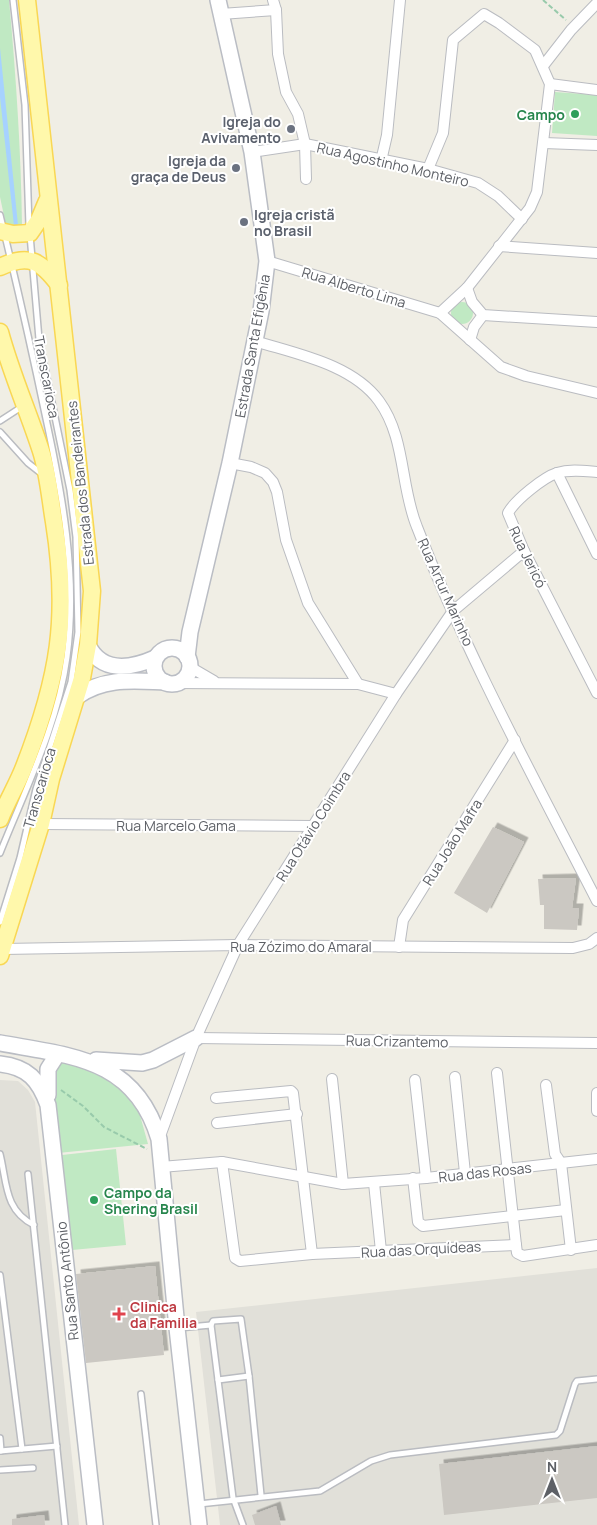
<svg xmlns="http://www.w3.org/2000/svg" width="597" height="1525" font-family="Manrope,sans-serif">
  <defs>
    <filter id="shadow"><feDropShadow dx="4.5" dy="-4.5" stdDeviation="0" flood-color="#0004"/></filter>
  </defs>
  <rect width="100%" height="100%" fill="#f0eee5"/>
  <g fill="#e1e0d9">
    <path d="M 0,1080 L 18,1081 L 28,1090 L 35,1102 L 79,1525 L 0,1525 Z"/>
    <path d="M 597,1268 L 597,1525 L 220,1525 L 196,1312 Z"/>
  </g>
  <g fill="#c0e9c3">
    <path d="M 0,0 L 9,0 C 16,76 21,151 22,226 L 7,230 L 0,197 Z"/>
    <path d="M 555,92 L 597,95 L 597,136 L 552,133 Z"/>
    <circle cx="462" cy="313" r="11"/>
    <path d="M 60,1058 L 100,1072 L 136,1101 L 148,1144 L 58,1153 L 51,1079 Z"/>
    <path d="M 116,1149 L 126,1245 L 72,1250 L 62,1155 Z"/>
  </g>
  <path fill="#a6d2ff" d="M 0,48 L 18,225 L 14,226 L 0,97 Z"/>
  <g fill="#cbc8c2" filter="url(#shadow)">
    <path d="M 493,827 L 524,842 L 487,913 L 454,893 Z"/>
    <path d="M 576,878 L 572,908 L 579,908 L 577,930 L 544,929 L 544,905 L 540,905 L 538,879 Z"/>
    <path d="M 155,1266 L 164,1355 L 86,1363 L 76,1274 Z"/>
    <path d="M 597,1446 L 597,1498 L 444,1515 L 439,1464 Z"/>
    <path d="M 276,1506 L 281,1525 L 255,1525 L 252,1515 Z"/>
    <path d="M 44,1515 L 45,1525 L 12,1525 L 12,1519 Z"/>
  </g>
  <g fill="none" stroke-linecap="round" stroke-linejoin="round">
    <defs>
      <g id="lane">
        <path d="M 13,0 L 25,105 L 29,226"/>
        <path d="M 0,215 C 16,281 31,347 45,414 C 62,492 78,576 67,657 C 58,725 25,790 0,853"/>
        <path d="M 0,421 L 23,406"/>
        <path d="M 0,432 L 28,463 L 42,474"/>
        <path d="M 0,922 L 20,858 L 36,789 L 71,682 L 78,632 L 76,537 L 70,490 L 39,339 L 30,235"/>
        <path d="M 0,1154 C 7,1182 4,1210 34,1225"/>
        <path d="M 28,1174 L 65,1525"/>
        <path d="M 0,1275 L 22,1449"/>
        <path d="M 211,1325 L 213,1321 L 241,1319 L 249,1376 L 261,1495"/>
        <path d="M 178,1328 L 211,1325 L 233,1498 L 243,1525"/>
        <path d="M 218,1380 L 249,1376"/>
        <path d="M 141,1394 L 156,1525"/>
        <path d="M 0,1438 L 1,1451"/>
        <path d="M 0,1451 L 57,1446"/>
        <path d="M 0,1470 L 33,1468"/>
        <path d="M 199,1504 L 320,1491 L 371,1461 L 390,1455 L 556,1435 L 560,1431 L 575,1384 L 577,1381 L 597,1379"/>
      </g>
      <g id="street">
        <path d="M 273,0 L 276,10 L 278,54 L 286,92 L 298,114 L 305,144 L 306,179"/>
        <path d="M 221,14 L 276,10"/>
        <path d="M 543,66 L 571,30 L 597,3"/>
        <path d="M 550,84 L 597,90"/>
        <path d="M 544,143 L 597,145"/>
        <path d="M 252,152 L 305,144 L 428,169 L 478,183 L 498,196 L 522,219"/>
        <path d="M 381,161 L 387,135 L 400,0"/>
        <path d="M 428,169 L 443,133 L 453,40 L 484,14 L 499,23 L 535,50 L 550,84 L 537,192 L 530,208 L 467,288 L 440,313"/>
        <path d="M 499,246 L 597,253"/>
        <path d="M 267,261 L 440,313 L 501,367 L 526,376 L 597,393"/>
        <path d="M 467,288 L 472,302 L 483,315 L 597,322"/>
        <path d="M 470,340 L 474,327 L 483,315"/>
        <path d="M 255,341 C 296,354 352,364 379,401 C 406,438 400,486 417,527 C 467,656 534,778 597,901"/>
        <path d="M 230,463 L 251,467 L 265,473 L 273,482 L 277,492 L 286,540 L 308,603 L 358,684"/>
        <path d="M 597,472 C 584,471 570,469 557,473 C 544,477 515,500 508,513 L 524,551 L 597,693"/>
        <path d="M 557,473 L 597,554"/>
        <path d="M 190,667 L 214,681"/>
        <path d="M 177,683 L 358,684 L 396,694"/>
        <path d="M 41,824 L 312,826"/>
        <path d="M 399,947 L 403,920 L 515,740"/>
        <path d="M 3,949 L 238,945 L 573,948 L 589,944 L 597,938"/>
        <path d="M 196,1038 L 597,1043"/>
        <path d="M 497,1073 L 516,1245"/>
        <path d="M 455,1077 L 465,1173"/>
        <path d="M 332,1079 L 343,1184"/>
        <path d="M 415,1080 L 426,1178"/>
        <path d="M 546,1085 L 555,1154 L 561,1163 L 571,1250"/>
        <path d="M 597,1093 L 597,1111"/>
        <path d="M 216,1098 L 291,1091 L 293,1093 L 312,1254"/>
        <path d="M 217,1123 L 297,1114"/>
        <path d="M 159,1139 L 196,1038 L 238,945 L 396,694 L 453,611 L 524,551"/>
        <path d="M 222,1162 L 235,1258 L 240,1261 L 312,1254 L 516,1245 L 517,1253 L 523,1256 L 597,1245"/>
        <path d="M 161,1167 L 222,1162 L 343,1184 L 426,1178 L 597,1159"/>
        <path d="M 413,1178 L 418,1222 L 423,1226 L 566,1210"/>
        <path d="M 374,1183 L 381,1251"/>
      </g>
      <g id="secondary">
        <path d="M 88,645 C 101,673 130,669 155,658"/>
        <circle cx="172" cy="666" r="18"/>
        <path d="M 187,657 L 190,632 L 230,463 L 261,311 L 267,261 L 252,152 L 218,0"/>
        <path d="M 78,696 C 105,677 134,681 165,682"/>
        <path d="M 0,1043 C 71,1056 135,1058 159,1139 L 177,1328 L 199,1525"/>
        <path d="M 96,1060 L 142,1063 L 153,1060 L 196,1038"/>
        <path d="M 0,1064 C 28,1067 39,1080 48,1105 L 95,1525"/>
        <path d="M 48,1095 L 48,1069 L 57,1055"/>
      </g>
      <g id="primary">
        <path d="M 0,231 L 13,234 L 30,233 L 39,220 L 47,201"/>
        <path d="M 0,267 C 29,253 41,261 59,285"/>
        <path d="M 0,332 C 11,373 28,411 41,451 C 48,473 50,498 54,522 C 69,617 59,677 24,767 C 17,785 7,801 0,819"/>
        <path d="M 0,956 L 41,824 L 51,779 L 82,678 L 88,645 L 92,591 L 27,0"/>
      </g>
    </defs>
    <use href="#lane" stroke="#babcc1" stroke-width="8"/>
    <use href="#street" stroke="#babcc1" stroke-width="12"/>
    <use href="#secondary" stroke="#babdc4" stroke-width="18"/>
    <use href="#primary" stroke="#f9d754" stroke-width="19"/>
    <g stroke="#98caab" stroke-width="2" stroke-dasharray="5 2.5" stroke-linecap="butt">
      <path d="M 543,0 L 566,20"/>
      <path d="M 61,1090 L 83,1106 L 104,1127 L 147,1149"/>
    </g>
    <use href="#lane" stroke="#fff" stroke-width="5"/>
    <use href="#street" stroke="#fff" stroke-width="10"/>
    <use href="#secondary" stroke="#fff" stroke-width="15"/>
    <use href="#primary" stroke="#fff8ab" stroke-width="16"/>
  </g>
  <g fill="#2e9e5b" stroke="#fff" stroke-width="2">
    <circle cx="575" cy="114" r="5"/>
    <circle cx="94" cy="1200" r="5"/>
  </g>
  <g fill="#6b7280" stroke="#fff" stroke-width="2">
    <circle cx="291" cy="129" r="5"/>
    <circle cx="236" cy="168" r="5"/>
    <circle cx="244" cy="222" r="5"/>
  </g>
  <path fill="#e0444e" stroke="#fff" stroke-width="2" d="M116.5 1306.5h5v5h5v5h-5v5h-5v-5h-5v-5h5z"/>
  <g text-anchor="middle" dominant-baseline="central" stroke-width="4" stroke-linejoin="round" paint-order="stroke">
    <g font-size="14" font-weight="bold" fill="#27864d" stroke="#fff" text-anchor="end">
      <text x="565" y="114">Campo</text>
      <text x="104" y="1192" text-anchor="start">Campo da<tspan x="104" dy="16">Shering Brasil</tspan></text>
    </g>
    <g font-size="14" font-weight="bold" fill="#5b616d" stroke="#fff" text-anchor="end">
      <text x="281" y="121">Igreja do<tspan x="281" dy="16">Avivamento</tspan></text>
      <text x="226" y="160">Igreja da<tspan x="226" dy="16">graça de Deus</tspan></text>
      <text x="254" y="214" text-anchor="start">Igreja cristã<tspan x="254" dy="16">no Brasil</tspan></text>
    </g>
    <g font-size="14" fill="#5d6066" stroke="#fff">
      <text transform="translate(393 164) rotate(13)">Rua Agostinho Monteiro</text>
      <text transform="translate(354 287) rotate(17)">Rua Alberto Lima</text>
      <text transform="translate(252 346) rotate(-80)">Estrada Santa Efigênia</text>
      <text transform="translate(47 377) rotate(79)">Transcarioca</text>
      <text transform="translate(80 483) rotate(-96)">Estrada dos Bandeirantes</text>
      <text transform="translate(528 557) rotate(64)">Rua Jericó</text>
      <text transform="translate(446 592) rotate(66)">Rua Artur Marinho</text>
      <text transform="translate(39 788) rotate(-74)">Transcarioca</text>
      <text x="176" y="825">Rua Marcelo Gama</text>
      <text transform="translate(313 826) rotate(-58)">Rua Otávio Coimbra</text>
      <text transform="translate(452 842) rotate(-58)">Rua João Mafra</text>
      <text x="301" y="946">Rua Zózimo do Amaral</text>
      <text transform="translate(397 1041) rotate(1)">Rua Crizantemo</text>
      <text transform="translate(485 1172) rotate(-6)">Rua das Rosas</text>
      <text transform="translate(421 1249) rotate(-3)">Rua das Orquídeas</text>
      <text transform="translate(67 1281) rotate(-96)">Rua Santo Antônio</text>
    </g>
    <g font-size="14" font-weight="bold" fill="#be3a42" stroke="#fff" text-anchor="start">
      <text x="130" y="1306">Clinica<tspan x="130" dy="16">da Familia</tspan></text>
    </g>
  </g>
  <g transform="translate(552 1480)" stroke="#ffffff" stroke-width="4" paint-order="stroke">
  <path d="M0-4L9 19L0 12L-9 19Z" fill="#5d6066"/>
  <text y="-8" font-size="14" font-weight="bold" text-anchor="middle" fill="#5d6066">N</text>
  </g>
</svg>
